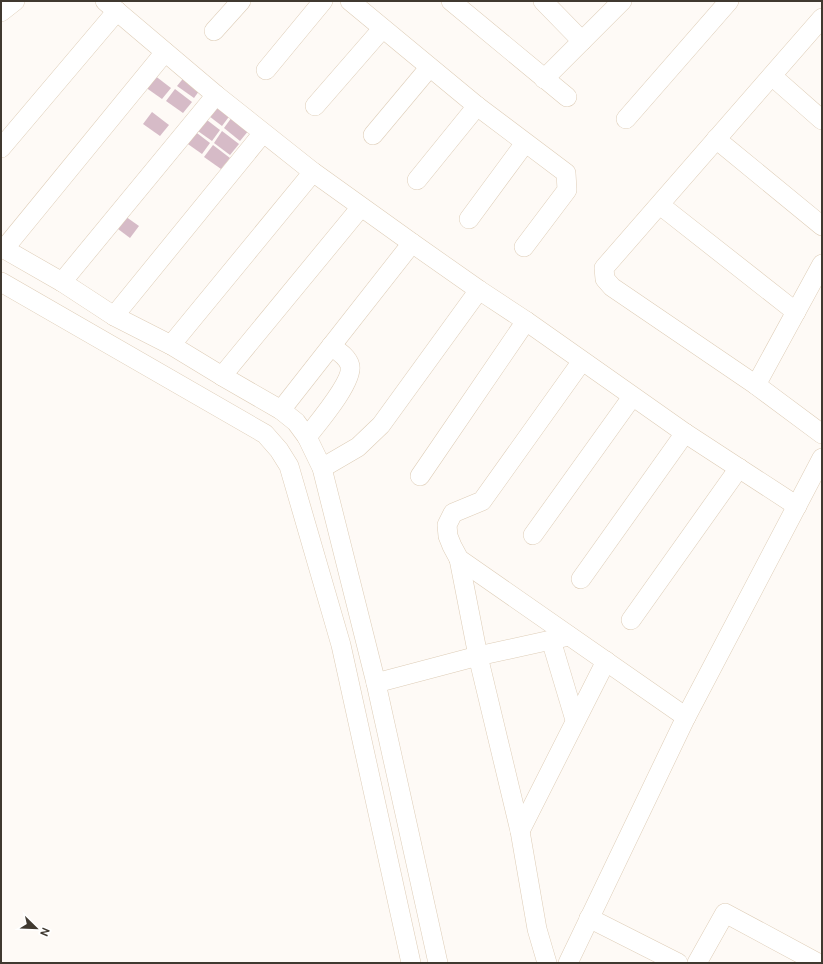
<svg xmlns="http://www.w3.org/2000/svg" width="823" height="964" font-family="'DM Sans',sans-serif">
  <rect width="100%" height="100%" fill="#fefaf6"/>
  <g fill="#d6bbc7">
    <path d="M 154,75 L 171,88 L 162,99 L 145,87 Z"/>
    <path d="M 186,75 L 202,87 L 194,98 L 177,86 Z"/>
    <path d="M 175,89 L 192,102 L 183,113 L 166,101 Z"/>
    <path d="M 214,101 L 231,114 L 222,126 L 205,113 Z"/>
    <path d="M 152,112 L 169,125 L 160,136 L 143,124 Z"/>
    <path d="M 203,117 L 220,130 L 212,141 L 195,129 Z"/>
    <path d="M 232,117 L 249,130 L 240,141 L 224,128 Z"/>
    <path d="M 193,130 L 210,143 L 202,154 L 185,142 Z"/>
    <path d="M 222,131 L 239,144 L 230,155 L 214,143 Z"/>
    <path d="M 213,145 L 230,158 L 221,169 L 204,157 Z"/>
    <path d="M 122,214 L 139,226 L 130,238 L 114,226 Z"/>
  </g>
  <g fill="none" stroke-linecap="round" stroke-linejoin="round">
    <defs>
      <g id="minor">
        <path d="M 105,1 L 216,95 L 313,172 L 412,243 L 479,290 L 526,321 L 685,433 L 797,506"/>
        <path d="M 350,1 L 477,106 L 566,173 L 567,190 L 524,247"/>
        <path d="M 451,1 L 567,97"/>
        <path d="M 543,1 L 582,41"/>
        <path d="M 1,12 L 15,1"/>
        <path d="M 822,18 L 604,268 L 605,279 L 612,287 L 756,385 L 822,434"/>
        <path d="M 214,31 L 241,1"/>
        <path d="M 266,70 L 323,1"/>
        <path d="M 772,76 L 822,120"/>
        <path d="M 544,79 L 622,1"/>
        <path d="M 315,106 L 382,29"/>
        <path d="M 626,119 L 729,1"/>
        <path d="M 373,135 L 429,68"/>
        <path d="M 716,139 L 822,226"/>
        <path d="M 1,148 L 117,11"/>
        <path d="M 417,180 L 477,106"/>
        <path d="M 660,205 L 796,312"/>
        <path d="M 469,219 L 525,143"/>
        <path d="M 1,247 L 62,282 L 114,316 L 171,345 L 222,376 L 281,410 L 296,422 L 307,437 L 322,468 L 376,683 L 438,963"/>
        <path d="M 4,249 L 165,52"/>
        <path d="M 1,282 L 265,434 L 279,450 L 289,466 L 341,645 L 411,963"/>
        <path d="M 62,282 L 216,95"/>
        <path d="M 114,316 L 263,133"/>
        <path d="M 171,345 L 313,172"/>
        <path d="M 582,361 L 482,501 L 453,513 L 447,525 L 448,536 L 452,546 L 459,559 L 686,717"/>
        <path d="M 222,376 L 361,207"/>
        <path d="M 756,385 L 822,264"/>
        <path d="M 281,410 L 412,243"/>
        <path d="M 307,437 C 317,424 353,382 350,366 C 348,357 338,351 331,346"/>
        <path d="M 322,468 L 358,447 L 381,425 L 479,290"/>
        <path d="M 420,476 L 526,321"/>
        <path d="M 533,535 L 632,397"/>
        <path d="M 459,559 L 478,656 L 520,831 L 537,929 L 547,963"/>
        <path d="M 581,579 L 685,433"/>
        <path d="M 631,620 L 739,468"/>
        <path d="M 551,640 L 575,720"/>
        <path d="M 376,683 L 478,656 L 569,636"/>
        <path d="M 520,831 L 606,661"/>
        <path d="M 589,918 L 678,963"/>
        <path d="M 568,963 L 686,717 L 822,458"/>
        <path d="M 697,963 L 725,913 L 818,963"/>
      </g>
    </defs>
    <use href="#minor" stroke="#decdb7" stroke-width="20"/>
    <use href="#minor" stroke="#fff" stroke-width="19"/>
  </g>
  <rect width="823" height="964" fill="none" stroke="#403930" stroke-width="4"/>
  <g transform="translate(36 928) rotate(113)" stroke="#ffffff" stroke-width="3" paint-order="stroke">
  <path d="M0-3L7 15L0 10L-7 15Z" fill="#403930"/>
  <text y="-6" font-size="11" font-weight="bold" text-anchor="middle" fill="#403930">N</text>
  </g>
</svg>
